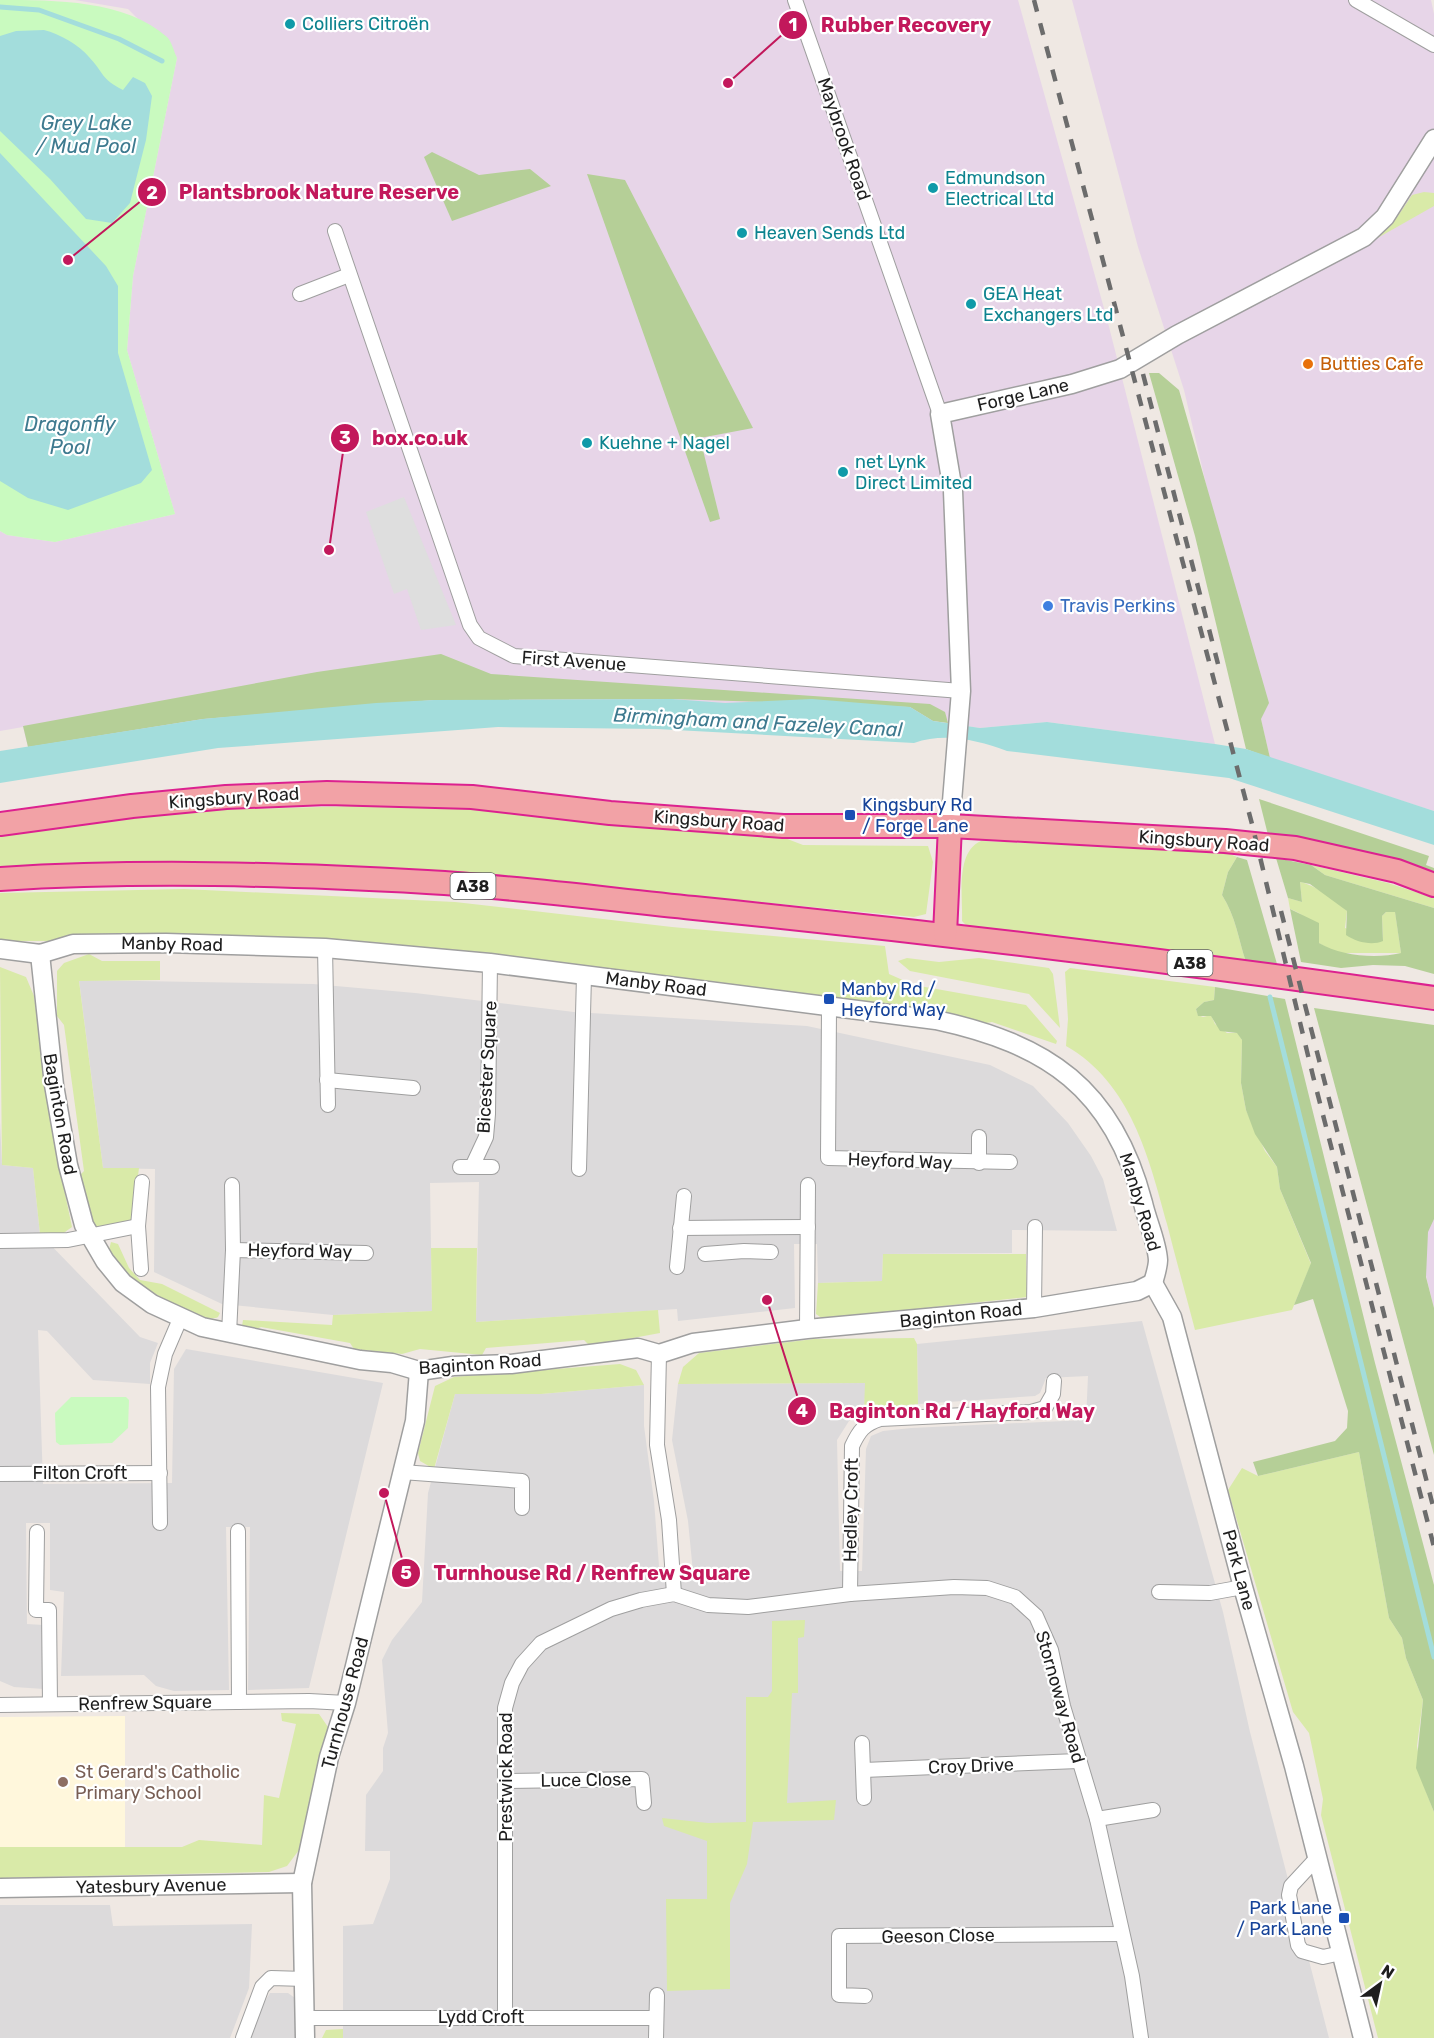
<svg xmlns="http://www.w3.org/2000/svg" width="1434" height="2038" font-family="Rubik,sans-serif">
  <rect width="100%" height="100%" fill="#efe8e3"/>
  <g fill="#dcdadb">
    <path d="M 79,980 L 313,984 L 415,993 L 574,1012 L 807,1026 L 990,1065 L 1033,1086 L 1068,1123 L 1091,1156 L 1103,1179 L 1117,1231 L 1012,1230 L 1012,1253 L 883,1254 L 882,1281 L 818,1283 L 817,1244 L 794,1244 L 795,1308 L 678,1321 L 677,1309 L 476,1322 L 479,1182 L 430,1183 L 432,1311 L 333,1315 L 222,1304 L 154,1272 L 155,1169 L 103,1168 Z"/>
    <path d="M 0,1122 L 2,1165 L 33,1168 L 40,1234 L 140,1337 L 158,1343 L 150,1363 L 150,1384 L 93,1380 L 47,1331 L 38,1330 L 43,1484 L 172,1483 L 174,1369 L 186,1349 L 383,1383 L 309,1688 L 248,1690 L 250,1527 L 226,1527 L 229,1690 L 174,1691 L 156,1686 L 144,1675 L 61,1676 L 64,1592 L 50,1590 L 50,1523 L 26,1523 L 27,1624 L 43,1625 L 44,1689 L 14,1687 L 0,1681 Z"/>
    <path d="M 1142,1321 L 1223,1612 L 1250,1732 L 1329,2038 L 343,2038 L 343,1926 L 373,1924 L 390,1879 L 390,1851 L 365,1851 L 366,1795 L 383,1771 L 383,1748 L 388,1733 L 382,1660 L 392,1640 L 422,1602 L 428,1493 L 455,1394 L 541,1394 L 644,1385 L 644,1426 L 654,1501 L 659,1566 L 693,1572 L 688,1521 L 672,1440 L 678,1384 L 866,1383 L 864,1410 L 849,1421 L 837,1440 L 840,1571 L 862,1571 L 866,1449 L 871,1436 L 883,1431 L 911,1428 L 1086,1420 L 1088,1376 L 1046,1378 L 1040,1393 L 1035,1396 L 918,1404 L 917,1344 Z"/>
    <path d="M 0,1905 L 110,1905 L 113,1926 L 252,1924 L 249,1988 L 230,2038 L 0,2038 Z"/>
    <path d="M 270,1993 L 288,1993 L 295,1998 L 295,2038 L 250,2038 L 263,2004 Z"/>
  </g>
  <g fill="#e7d5e8">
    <path d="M 75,0 L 1018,0 L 1107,319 L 1215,744 L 1047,722 L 980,728 L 933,721 L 376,703 L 28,747 L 23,727 L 0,731 L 0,531 L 7,535 L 55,542 L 175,514 L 127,350 L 133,276 L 177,58 L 128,9 Z"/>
    <path d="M 1072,0 L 1431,0 L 1434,14 L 1434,811 L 1270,758 L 1184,390 L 1138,247 Z"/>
    <path d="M 1434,1124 L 1434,1308 L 1414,1227 Z"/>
  </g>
  <path fill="#fff7dc" d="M 125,1716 L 125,1847 L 0,1847 L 0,1717 Z"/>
  <g fill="#d9eaa8">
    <path d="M 1424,192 L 1434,193 L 1434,206 L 1367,244 L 1393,223 L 1412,195 Z"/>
    <path d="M 354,806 L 492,810 L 777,835 L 803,845 L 928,846 L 933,862 L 926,914 L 914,917 L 542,881 L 272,862 L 0,873 L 0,836 L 182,811 Z"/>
    <path d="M 981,841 L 1223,851 L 1237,857 L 1228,872 L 1222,895 C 1236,917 1238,938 1246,962 L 968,927 L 962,921 C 963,897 955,852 981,841 Z"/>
    <path d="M 1311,865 L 1388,883 L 1434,898 L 1434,908 L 1325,875 Z"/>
    <path d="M 1300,882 C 1313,884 1339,902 1347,911 L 1345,928 L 1383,940 L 1382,916 L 1386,912 L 1395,911 L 1401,953 L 1335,953 L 1319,943 C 1319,926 1304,914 1290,909 L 1288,898 L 1302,902 Z"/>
    <path d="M 184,889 L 455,902 L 672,927 L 885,946 L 889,974 L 914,985 L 1026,1005 L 1057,1041 L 1056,1044 L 992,1022 L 980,1024 L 311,941 L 0,941 L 0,893 Z"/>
    <path d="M 89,954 L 102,961 L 160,961 L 160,980 L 79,981 L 103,1168 L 139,1168 L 132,1224 L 103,1230 L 94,1225 L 80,1175 L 84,1171 L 64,1025 L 57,1016 L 57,971 L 64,963 Z"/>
    <path d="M 907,958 L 939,962 L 979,958 L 1049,968 L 1053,974 L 1060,1028 L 1029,994 L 910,971 L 898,961 Z"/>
    <path d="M 0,967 L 26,977 L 34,996 L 53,1136 L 72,1227 L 58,1237 L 40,1234 L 33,1168 L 2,1165 Z"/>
    <path d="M 1070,968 L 1215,987 L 1214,1000 L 1204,1002 L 1196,1009 L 1198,1015 L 1203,1017 L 1211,1015 L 1215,1024 L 1227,1033 L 1238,1033 L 1242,1040 L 1241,1083 L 1246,1110 L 1265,1151 L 1277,1167 L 1280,1189 L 1311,1264 L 1292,1310 L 1195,1330 C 1186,1295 1176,1260 1167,1224 C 1149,1158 1131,1083 1066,1046 L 1068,1019 L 1065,972 Z"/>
    <path d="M 111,1242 L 118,1244 L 129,1268 L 140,1280 L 162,1284 L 220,1313 L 218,1317 C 202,1326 148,1290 134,1279 C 124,1270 117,1261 109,1250 Z"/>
    <path d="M 431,1248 L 477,1248 L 476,1322 L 658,1310 L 660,1333 L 590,1346 L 584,1340 L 486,1348 L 482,1355 L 420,1349 L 402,1354 L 354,1349 L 350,1343 L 261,1327 L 254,1330 L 242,1326 L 243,1320 L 332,1325 L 333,1315 L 432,1311 Z"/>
    <path d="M 883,1254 L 1026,1254 L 1027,1297 L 823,1319 L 816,1314 L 818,1283 L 882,1281 Z"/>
    <path d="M 914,1338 L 917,1344 L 918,1404 L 864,1410 L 865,1383 L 678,1384 L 683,1367 L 699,1353 L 814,1339 Z"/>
    <path d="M 620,1364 L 636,1370 L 644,1385 L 541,1394 L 455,1394 L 434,1469 L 420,1461 L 418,1453 L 435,1386 L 454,1377 Z"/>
    <path d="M 1359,1452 L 1389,1618 L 1402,1638 L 1406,1658 L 1423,1700 L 1417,1746 L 1425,1789 L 1434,1812 L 1434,2038 L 1378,2038 L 1321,1815 L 1323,1799 L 1309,1733 L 1293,1712 L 1228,1490 L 1242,1468 L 1258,1476 Z"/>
    <path d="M 805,1620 L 804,1637 L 798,1638 L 798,1693 L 792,1693 L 787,1803 L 836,1800 L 834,1820 L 753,1822 L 747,1864 L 730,1903 L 730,1989 L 667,1991 L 666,1899 L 707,1899 L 707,1841 L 664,1826 L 662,1818 L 708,1823 L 746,1822 L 746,1697 L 768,1697 L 772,1691 L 772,1621 Z"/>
    <path d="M 281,1713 L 319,1714 L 328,1727 L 302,1846 L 287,1866 L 269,1872 L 0,1878 L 0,1847 L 182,1847 L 199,1840 L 262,1845 L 264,1795 L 279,1798 L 296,1724 L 282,1721 Z"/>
    <path d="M 343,2029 L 343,2038 L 322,2038 L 326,2030 Z"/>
  </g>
  <g fill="#b5cf97">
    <path d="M 432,152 L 479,175 L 530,169 L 551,186 L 452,221 L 424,157 Z"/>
    <path d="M 587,174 L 625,180 L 753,428 L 700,438 L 720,519 L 710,522 Z"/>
    <path d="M 1149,373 L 1159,373 L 1179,390 L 1269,703 L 1261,719 L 1270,758 L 1246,749 L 1195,536 Z"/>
    <path d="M 441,654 L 491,674 L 930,704 L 945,712 L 948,723 L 933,721 L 910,707 L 672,699 L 434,700 L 203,719 L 28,747 L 23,726 L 317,672 Z"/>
    <path d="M 1259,799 L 1429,856 L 1426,865 L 1434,868 L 1434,875 L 1269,839 Z"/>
    <path d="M 1237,857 L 1247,860 L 1277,964 L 1246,962 C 1238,938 1236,917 1222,895 L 1228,872 Z"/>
    <path d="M 1276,858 L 1311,865 L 1325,875 L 1434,908 L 1434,974 L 1405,966 L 1373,965 L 1341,968 L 1301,962 L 1290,909 L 1319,923 L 1319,943 C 1341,956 1376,959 1401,953 L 1395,912 L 1386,912 L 1382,916 L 1383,941 C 1372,946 1356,942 1346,935 L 1347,911 L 1310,884 L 1300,882 L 1302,902 L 1288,898 Z"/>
    <path d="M 1215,987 L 1285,999 L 1375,1363 L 1434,1585 L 1434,1812 L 1416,1768 L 1423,1700 L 1406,1658 L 1402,1638 L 1389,1618 L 1359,1452 L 1258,1476 L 1253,1462 L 1335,1441 L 1347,1428 L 1348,1411 L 1313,1299 L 1294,1305 L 1311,1263 L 1280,1189 L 1277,1167 L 1255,1134 L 1246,1110 L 1241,1083 L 1242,1040 L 1237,1033 L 1220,1031 L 1211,1016 L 1198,1016 L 1196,1009 L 1204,1002 L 1214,1000 Z"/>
    <path d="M 1314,1008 L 1434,1025 L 1434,1219 L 1428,1232 L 1426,1277 L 1434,1308 L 1434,1455 Z"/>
  </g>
  <g fill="#c9fabf">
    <path d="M 0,0 C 56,0 125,0 167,37 C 172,42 174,52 177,58 L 133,276 L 127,350 L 175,514 L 55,542 L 7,535 L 0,531 Z"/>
    <path d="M 71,1397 L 126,1397 L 129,1400 L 128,1428 L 112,1443 L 60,1445 L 56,1442 L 55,1413 Z"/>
  </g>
  <path fill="#dedede" d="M 404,497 L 456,625 L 421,630 L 407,589 L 394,594 L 366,512 Z"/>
  <g fill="#a3dddc">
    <path d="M 44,30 C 60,34 79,45 89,57 C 104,73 101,79 123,90 L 133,77 L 145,83 L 152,96 L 146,140 L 130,203 L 112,223 L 86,219 L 50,179 L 0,131 L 0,36 L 16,31 Z"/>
    <path d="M 0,153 L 106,266 L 118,286 L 118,353 L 152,470 L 141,483 L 68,510 L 28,498 L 0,481 Z"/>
    <path d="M 672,699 L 725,703 L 812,699 L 910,707 L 933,721 L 980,728 L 1047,722 L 1215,744 L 1246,749 L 1434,811 L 1434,845 L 1229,778 L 1007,751 C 977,740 945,732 914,743 L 657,729 L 498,727 L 218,748 L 0,783 L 0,751 L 203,719 L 376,703 L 434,700 Z"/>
  </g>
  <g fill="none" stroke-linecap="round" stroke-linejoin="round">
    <g stroke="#a3dddc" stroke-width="5">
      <path d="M 0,7 L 39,10 L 119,39 L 162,61"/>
      <path d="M 1270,997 L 1434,1657"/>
    </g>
    <defs>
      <g id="minor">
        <path d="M 795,0 L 940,414"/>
        <path d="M 1356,0 L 1434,45"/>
        <path d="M 335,231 L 470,625 L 479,638 L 514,656 L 961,691"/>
        <path d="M 300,294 L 349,275"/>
        <path d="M 325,948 L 328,1105"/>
        <path d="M 829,1008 L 828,1158 L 1010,1162"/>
        <path d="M 327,1080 L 413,1088"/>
        <path d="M 979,1163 L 979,1137"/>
        <path d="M 460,1167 L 492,1167"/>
        <path d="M 472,1167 L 486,1137 L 488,1114 L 490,963"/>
        <path d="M 579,1169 L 584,976"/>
        <path d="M 680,1228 L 808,1227"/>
        <path d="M 0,1241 L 68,1240 L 138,1226"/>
        <path d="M 233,1250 L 366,1253"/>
        <path d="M 705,1254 L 744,1251 L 771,1252"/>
        <path d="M 677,1267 L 684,1196"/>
        <path d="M 141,1269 L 138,1226 L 142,1182"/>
        <path d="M 1034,1308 L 1035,1227"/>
        <path d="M 807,1329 L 808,1185"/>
        <path d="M 229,1334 L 233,1250 L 232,1185"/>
        <path d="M 659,1354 L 657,1445 L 669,1520 L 674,1594"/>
        <path d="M 402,1472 L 522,1481 L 522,1508"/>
        <path d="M 0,1474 L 160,1473"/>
        <path d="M 160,1523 L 158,1387 L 165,1354 L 180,1319"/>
        <path d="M 238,1531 L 239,1702"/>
        <path d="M 37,1532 L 36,1610 L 49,1610 L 50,1704"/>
        <path d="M 1159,1592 L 1210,1593 L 1243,1587"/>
        <path d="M 850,1594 L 852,1446 C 859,1431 864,1424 880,1419 L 1031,1412 L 1045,1408 L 1053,1394 L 1054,1381"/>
        <path d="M 0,1705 L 309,1701 L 346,1703"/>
        <path d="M 862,1743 L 864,1798"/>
        <path d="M 864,1770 L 1078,1761"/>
        <path d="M 505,1781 L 642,1779 L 644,1803"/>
        <path d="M 1097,1819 L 1153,1810"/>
        <path d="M 1316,1859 L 1291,1886 L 1289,1895 L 1298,1945 L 1302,1951 L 1323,1957 L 1341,1953"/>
        <path d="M 865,1996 L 839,1995 L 839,1936 L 1122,1934"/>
        <path d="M 505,2016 L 505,1708 L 512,1683 L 522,1664 L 541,1643 L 611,1609 L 641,1600 L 674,1594 L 708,1605 L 748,1607 L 850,1594 L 954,1587 L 987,1588 L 1015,1597 L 1036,1616 L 1051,1650 L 1063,1706 L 1097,1819 L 1132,1976 L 1141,2038"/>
        <path d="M 305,2018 L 656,2018"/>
        <path d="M 243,2038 L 262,1987 L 271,1978 L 305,1979"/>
        <path d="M 656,2038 L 657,1995"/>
      </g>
      <g id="tertiary">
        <path d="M 950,826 L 961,691 L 953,491 L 940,414 L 1072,384 L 1120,369 L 1177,335 L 1364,237 L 1385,217 L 1434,139"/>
        <path d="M 0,949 L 40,954 L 73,944 L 166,943 L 325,948 L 490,963 L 936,1020 C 1047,1044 1113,1088 1143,1203 C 1147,1221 1157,1242 1158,1260 C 1158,1267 1155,1276 1153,1283"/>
        <path d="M 40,954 L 54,1085 L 68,1165 L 84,1225 L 105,1261 L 123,1283 L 152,1304 L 202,1327 L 360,1360 L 392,1363 L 419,1371 L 453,1366 L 511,1364 L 638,1348 L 659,1354 L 693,1343 L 807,1329 L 1034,1308 L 1137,1291 L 1153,1283"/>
        <path d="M 1153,1283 L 1172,1317 L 1243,1587 L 1294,1766 L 1363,2038"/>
        <path d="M 0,1888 L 302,1883"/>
        <path d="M 305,2038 L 302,1883 L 329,1757 L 346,1703 L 415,1421 L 419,1371"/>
      </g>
      <g id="trunk">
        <path d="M 0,824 L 132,806 L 226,797 L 327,793 L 472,797 L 610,813 L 783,826 L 950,826 L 1225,841 L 1295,848 L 1397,871 L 1434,885"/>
        <path d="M 0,879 C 142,870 285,874 427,882 C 516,887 605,899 694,908 C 941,933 1188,963 1434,998"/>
        <path d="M 945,934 L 950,826"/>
      </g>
    </defs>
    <use href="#minor" stroke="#9f9f9f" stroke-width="16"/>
    <use href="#tertiary" stroke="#9f9f9f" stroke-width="21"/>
    <use href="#trunk" stroke="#dc218f" stroke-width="26"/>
    <use href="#minor" stroke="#fff" stroke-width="14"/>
    <use href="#tertiary" stroke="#fff" stroke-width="18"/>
    <use href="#trunk" stroke="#f2a2a6" stroke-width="22"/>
    <g stroke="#6c6c6c" stroke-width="4.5" stroke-dasharray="12 12" stroke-linecap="butt">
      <path d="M 1034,0 L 1252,824 L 1313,1076 L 1434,1547"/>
      <path d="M 1143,374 L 1218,664"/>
      <path d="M 1281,911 L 1434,1510"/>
    </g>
  </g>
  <g fill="#0f9aa8" stroke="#fff" stroke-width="2">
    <circle cx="290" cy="24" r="6"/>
    <circle cx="933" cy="188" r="6"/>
    <circle cx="742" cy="233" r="6"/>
    <circle cx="971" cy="304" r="6"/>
    <circle cx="587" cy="443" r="6"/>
    <circle cx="843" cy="472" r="6"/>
  </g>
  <circle fill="#e8710a" stroke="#fff" stroke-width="2" cx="1308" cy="364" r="6"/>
  <circle fill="#3f7fe0" stroke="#fff" stroke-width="2" cx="1048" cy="606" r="6"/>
  <g fill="#1a4fb4" stroke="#fff" stroke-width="2">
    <rect x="844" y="809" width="12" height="12" rx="3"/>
    <rect x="823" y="993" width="12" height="12" rx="3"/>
    <rect x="1338" y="1912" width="12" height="12" rx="3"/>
  </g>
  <circle fill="#8d6e63" stroke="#fff" stroke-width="2" cx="63" cy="1782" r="6"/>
  <g text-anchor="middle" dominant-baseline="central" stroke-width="4.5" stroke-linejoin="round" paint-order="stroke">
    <g fill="#fff" stroke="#626262" stroke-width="1.5">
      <rect x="450.5" y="873" width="45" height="26" rx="4.5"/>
      <rect x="1167.5" y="950" width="45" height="26" rx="4.5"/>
    </g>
    <g font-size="16" font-weight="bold" fill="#1e1e1e">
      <text x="473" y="886">A38</text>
      <text x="1190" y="963">A38</text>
    </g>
    <g font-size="18" fill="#0d838f" stroke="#fff" text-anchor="start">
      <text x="302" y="24">Colliers Citroën</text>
      <text x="945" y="178">Edmundson<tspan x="945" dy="21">Electrical Ltd</tspan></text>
      <text x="754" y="233">Heaven Sends Ltd</text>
      <text x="983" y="294">GEA Heat<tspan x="983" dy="21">Exchangers Ltd</tspan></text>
      <text x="599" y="443">Kuehne + Nagel</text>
      <text x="855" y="462">net Lynk<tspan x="855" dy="21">Direct Limited</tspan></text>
    </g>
    <g font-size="18" fill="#1e1e1e" stroke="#fff">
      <text transform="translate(844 139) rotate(71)">Maybrook Road</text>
      <text transform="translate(1023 395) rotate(-13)">Forge Lane</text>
      <text transform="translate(574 661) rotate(4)">First Avenue</text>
      <text transform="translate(234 798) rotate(-4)">Kingsbury Road</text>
      <text transform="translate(719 821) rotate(4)">Kingsbury Road</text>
      <text transform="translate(1204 841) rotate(4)">Kingsbury Road</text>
      <text transform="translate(172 944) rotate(1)">Manby Road</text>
      <text transform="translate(656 984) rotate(7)">Manby Road</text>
      <text transform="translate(487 1067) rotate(-87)">Bicester Square</text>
      <text transform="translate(60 1114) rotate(80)">Baginton Road</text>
      <text transform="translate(900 1161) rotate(2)">Heyford Way</text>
      <text transform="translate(1140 1202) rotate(73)">Manby Road</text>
      <text transform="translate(300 1251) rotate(1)">Heyford Way</text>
      <text transform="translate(961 1315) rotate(-6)">Baginton Road</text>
      <text transform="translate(480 1364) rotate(-4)">Baginton Road</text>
      <text x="80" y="1473">Filton Croft</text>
      <text transform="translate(851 1510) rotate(-89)">Hedley Croft</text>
      <text transform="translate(1239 1570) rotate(75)">Park Lane</text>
      <text transform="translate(1060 1697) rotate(74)">Stornoway Road</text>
      <text transform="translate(145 1703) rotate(-1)">Renfrew Square</text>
      <text transform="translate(345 1703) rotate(-75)">Turnhouse Road</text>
      <text transform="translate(971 1766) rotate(-2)">Croy Drive</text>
      <text transform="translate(506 1777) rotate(-90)">Prestwick Road</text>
      <text transform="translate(586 1780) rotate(-1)">Luce Close</text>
      <text transform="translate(151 1886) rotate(-1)">Yatesbury Avenue</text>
      <text transform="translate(938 1936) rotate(-1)">Geeson Close</text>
      <text x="481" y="2017">Lydd Croft</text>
    </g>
    <g font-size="18" fill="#c56008" stroke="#fff" text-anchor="start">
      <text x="1320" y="364">Butties Cafe</text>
    </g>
    <g font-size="18" fill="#366cbe" stroke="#fff" text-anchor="start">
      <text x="1060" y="606">Travis Perkins</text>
    </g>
    <g font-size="18" fill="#164399" stroke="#fff" text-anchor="start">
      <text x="862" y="805">Kingsbury Rd<tspan x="862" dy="21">/ Forge Lane</tspan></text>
      <text x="841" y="989">Manby Rd /<tspan x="841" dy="21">Heyford Way</tspan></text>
      <text x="1332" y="1908" text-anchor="end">Park Lane<tspan x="1332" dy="21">/ Park Lane</tspan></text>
    </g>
    <g font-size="18" fill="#785e54" stroke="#fff" text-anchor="start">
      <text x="75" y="1772">St Gerard's Catholic<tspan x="75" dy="21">Primary School</tspan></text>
    </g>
    <g font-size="20" font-style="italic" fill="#3e7a8f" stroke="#fff">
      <text x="86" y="123">Grey Lake<tspan x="86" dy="23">/ Mud Pool</tspan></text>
      <text x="70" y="424">Dragonfly<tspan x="70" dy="23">Pool</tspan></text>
      <text transform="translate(758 722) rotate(3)">Birmingham and Fazeley Canal</text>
    </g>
  </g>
  <path fill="none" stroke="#c2185b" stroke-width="2" d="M728 83L793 25M68 260L152 192M329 550L345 438M767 1300L802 1411M384 1493L406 1573"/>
  <g fill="#c2185b" stroke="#fff" stroke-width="2">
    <circle cx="728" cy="83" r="6"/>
    <circle cx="68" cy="260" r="6"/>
    <circle cx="329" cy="550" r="6"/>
    <circle cx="767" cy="1300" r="6"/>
    <circle cx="384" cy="1493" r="6"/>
    <circle cx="793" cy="25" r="15"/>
    <circle cx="152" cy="192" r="15"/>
    <circle cx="345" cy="438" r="15"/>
    <circle cx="802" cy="1411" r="15"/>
    <circle cx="406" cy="1573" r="15"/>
  </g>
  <g font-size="18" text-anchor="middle" font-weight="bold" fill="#fff">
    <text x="793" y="31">1</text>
    <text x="152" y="199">2</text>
    <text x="345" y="444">3</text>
    <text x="802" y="1417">4</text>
    <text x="406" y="1579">5</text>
  </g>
  <g font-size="20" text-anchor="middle" font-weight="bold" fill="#c2185b" stroke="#fff" stroke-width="4.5" stroke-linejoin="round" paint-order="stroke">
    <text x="906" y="32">Rubber Recovery</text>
    <text x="319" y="199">Plantsbrook Nature Reserve</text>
    <text x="420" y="445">box.co.uk</text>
    <text x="962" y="1418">Baginton Rd / Hayford Way</text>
    <text x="592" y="1580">Turnhouse Rd / Renfrew Square</text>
  </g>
  <g transform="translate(1380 1984) rotate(33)" stroke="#ffffff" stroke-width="4.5" paint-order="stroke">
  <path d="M0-4.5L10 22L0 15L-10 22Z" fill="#1e1e1e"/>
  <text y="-9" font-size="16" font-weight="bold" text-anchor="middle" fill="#1e1e1e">N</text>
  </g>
</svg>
